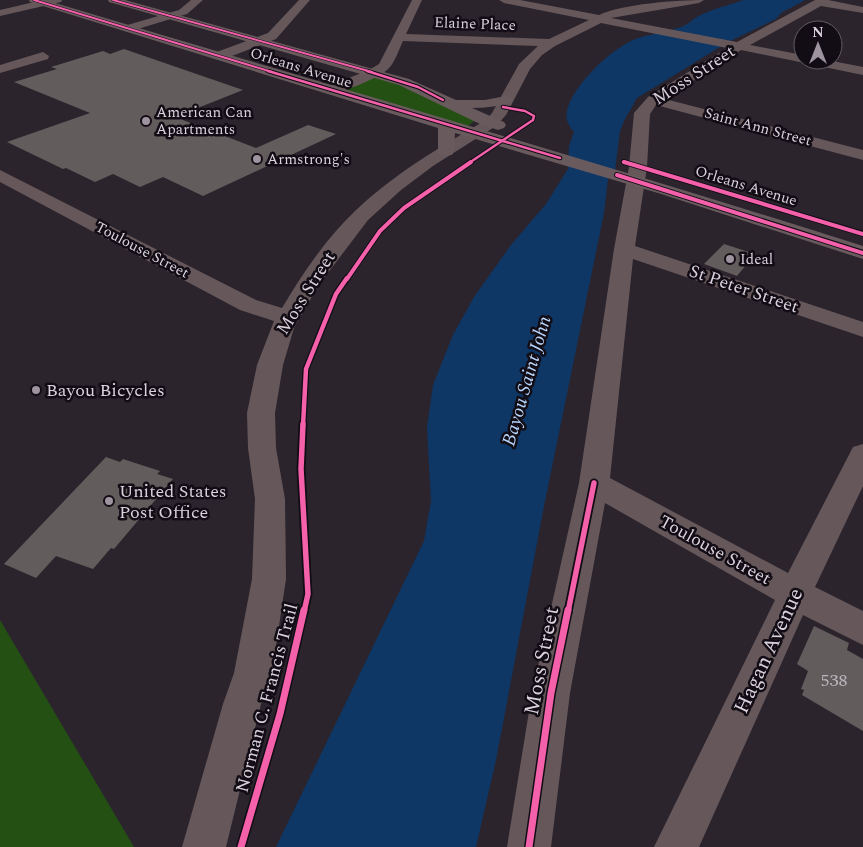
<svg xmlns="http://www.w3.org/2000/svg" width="863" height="847" font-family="Spectral,serif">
  <rect width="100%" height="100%" fill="#2b242d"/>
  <g fill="#245113">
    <path d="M 378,77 L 403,85 L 475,120 L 467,127 L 345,91 L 345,89 L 372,78 Z"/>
    <path d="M 0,620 L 134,847 L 0,847 Z"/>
  </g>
  <path fill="#0e3766" d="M 744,0 L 805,0 L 781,13 L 776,19 L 728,42 L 637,98 L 625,119 L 620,131 L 615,170 L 608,179 L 604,213 L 544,506 L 496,760 L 476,847 L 276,847 L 424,541 L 431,501 L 427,428 L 433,385 L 453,335 L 474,297 L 511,245 L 546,204 L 568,169 L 569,146 L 574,132 C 569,126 565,120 567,111 C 573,85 609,51 633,40 C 648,34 665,33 681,27 C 687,25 692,20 697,17 C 711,9 729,5 744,0 Z"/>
  <g fill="#625c5c">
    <path d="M 124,49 L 243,90 L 175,117 L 256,148 L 308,125 L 336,134 L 203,196 L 163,177 L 140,187 L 113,174 L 95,182 L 66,168 L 63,169 L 7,142 L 90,113 L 14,82 L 57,69 L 51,67 L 103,51 L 110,54 Z"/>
    <path d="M 724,244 L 755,254 L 737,276 L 704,264 Z"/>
    <path d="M 106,457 L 120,462 L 123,459 L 160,471 L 157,474 L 173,479 L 114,549 L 111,548 L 93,569 L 56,556 L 36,578 L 4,564 Z"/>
    <path d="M 814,626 L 849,643 L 847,650 L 863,659 L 863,731 L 802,695 L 804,690 L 801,689 L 808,671 L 797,664 Z"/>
  </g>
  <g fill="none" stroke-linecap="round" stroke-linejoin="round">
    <g fill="#66585a" fill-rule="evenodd">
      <path d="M 43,0 L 62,0 L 61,2 L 0,16 L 0,10 Z"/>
      <path d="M 191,0 L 203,0 L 187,14 L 128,32 L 122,28 L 124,26 L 179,10 Z"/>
      <path d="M 299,0 L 310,0 L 276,39 L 224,59 L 219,60 L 213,56 L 214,53 L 268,33 Z"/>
      <path d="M 412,0 L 422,0 L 406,34 L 549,39 L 589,20 L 504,3 L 499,0 L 520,0 L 599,15 C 622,4 677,0 704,0 L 699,3 L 611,18 L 737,42 L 815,0 L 828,0 L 863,7 L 863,13 L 821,6 L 750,45 L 803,55 L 803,60 L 827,60 L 863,67 L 863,75 L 741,50 L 665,99 L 863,150 L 863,160 L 656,105 L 650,114 L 647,167 L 635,246 L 863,322 L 863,337 L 633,259 L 610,478 L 788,573 L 853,447 L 863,444 L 863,486 L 815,587 L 863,611 L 863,645 L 803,615 L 699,847 L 654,847 L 775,600 L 605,503 L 570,693 L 551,847 L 507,847 L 532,693 L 579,483 L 614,249 L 629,167 L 634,113 L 648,97 L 727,48 L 601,23 L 555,46 L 542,55 L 530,69 L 506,115 L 496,126 L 433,166 L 401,190 L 368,220 L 318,286 L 294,328 L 283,365 L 275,413 L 276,448 L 285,499 L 286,579 L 272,673 L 261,704 L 226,847 L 182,847 L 223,704 L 234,673 L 252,579 L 255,499 L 248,448 L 247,413 L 257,365 L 274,321 L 240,310 L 0,182 L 0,170 L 256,300 L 282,308 C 302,274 326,239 355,211 C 394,174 440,147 486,120 L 492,113 L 519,64 L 538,46 L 403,41 C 399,49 395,63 388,69 C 379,78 337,96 326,93 L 324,90 L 326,87 L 369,70 L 379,64 Z"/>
      <path d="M 43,52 L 49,56 L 48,59 L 0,73 L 0,65 Z"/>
    </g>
    <g fill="#695a5d" fill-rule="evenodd">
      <path d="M 29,0 L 45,0 C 318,82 592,160 863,246 L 863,259 L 658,193 L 455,133 L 454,151 L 452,155 L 440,155 L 438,151 L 438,128 L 30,2 Z"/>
      <path d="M 108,0 L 125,0 L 409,79 L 456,100 L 485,100 L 506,96 L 511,97 L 513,100 L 511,103 C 498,106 486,108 472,108 L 504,122 L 506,125 L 504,128 L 498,130 L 480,124 L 399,85 L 109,2 Z"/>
    </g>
    <defs>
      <g id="cycleway-far5">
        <path d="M 34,0 L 272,72"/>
        <path d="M 113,0 L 372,72"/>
      </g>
      <g id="cycleway-far4">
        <path d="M 268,71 L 560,158"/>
        <path d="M 367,71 L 418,87 L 443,100"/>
        <path d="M 623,162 L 628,163"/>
        <path d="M 469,163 L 533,120 L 534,116 L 525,111 L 503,107"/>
      </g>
      <g id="cycleway-far3">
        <path d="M 624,162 L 863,234"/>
        <path d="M 617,175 L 863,253"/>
        <path d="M 347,279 L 380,231 L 404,208 L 471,162"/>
      </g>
      <path id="cycleway-far2" d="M 303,426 L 306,369 L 336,294 L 347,278"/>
      <g id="cycleway-far1">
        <path d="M 303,424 L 301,469 L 308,594 L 304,612"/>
        <path d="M 568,612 L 594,483"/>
      </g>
      <g id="cycleway">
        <path d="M 241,847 L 280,714 L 304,610"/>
        <path d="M 529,847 L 551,693 L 568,610"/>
      </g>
    </defs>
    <use href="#cycleway-far5" stroke="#120c14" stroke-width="3"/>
    <use href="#cycleway-far4" stroke="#120c14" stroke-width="4.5"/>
    <use href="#cycleway-far3" stroke="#120c14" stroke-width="6"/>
    <use href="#cycleway-far2" stroke="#120c14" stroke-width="7"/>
    <use href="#cycleway-far1" stroke="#120c14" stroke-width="9"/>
    <use href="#cycleway" stroke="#120c14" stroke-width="10"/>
    <use href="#cycleway-far5" stroke="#f560ab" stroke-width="2"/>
    <use href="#cycleway-far4" stroke="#f560ab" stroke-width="2.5"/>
    <use href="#cycleway-far3" stroke="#f560ab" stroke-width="4"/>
    <use href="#cycleway-far2" stroke="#f560ab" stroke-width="4.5"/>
    <use href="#cycleway-far1" stroke="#f560ab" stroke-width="5.5"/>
    <use href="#cycleway" stroke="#f560ab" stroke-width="7"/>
  </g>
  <g fill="#9d949f" stroke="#120c14" stroke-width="2">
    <circle cx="146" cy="121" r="5"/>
    <circle cx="257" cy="159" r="5"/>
    <circle cx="730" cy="259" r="5"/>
    <circle cx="36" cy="390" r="5"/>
    <circle cx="109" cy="501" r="5"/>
  </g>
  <g text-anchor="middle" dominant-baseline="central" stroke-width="5" stroke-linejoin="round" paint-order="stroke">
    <g font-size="15" fill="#dad1dd" stroke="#120c14">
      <text transform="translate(475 24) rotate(2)">Elaine Place</text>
      <text transform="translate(301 68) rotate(17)">Orleans Avenue</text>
      <text transform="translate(758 127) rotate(15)">Saint Ann Street</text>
      <text transform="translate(746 186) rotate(17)">Orleans Avenue</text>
      <text transform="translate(142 250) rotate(28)">Toulouse Street</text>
    </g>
    <g font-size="15" fill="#dad1dd" stroke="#120c14" text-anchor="start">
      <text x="156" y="112">American Can<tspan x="156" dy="17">Apartments</tspan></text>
      <text x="267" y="159">Armstrong's</text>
      <text x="740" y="259">Ideal</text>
    </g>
    <g font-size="18" fill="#dad1dd" stroke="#120c14">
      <text transform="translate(694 75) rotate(-33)">Moss Street</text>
      <text transform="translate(744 289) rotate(19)">St Peter Street</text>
      <text transform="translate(306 293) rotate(-58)">Moss Street</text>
      <text transform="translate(715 550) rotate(29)">Toulouse Street</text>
      <text transform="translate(267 698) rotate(-75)">Norman C. Francis Trail</text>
    </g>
    <g font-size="18" fill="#dad1dd" stroke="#120c14" text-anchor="start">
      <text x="46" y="390">Bayou Bicycles</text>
      <text x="119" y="491">United States<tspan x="119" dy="21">Post Office</tspan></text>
    </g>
    <g font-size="18" fill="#bcb4bd">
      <text x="834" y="680">538</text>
    </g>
    <g font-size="19" font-style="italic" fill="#b8d6fd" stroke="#120c14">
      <text transform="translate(527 381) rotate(-74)">Bayou Saint John</text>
    </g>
    <g font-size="21" fill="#dad1dd" stroke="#120c14">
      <text transform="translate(769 651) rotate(-65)">Hagan Avenue</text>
      <text transform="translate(542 661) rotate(-79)">Moss Street</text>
    </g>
  </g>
  <g transform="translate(818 45)"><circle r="24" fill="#120c14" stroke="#625b64"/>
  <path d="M0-4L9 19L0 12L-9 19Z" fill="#9d949f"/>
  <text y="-8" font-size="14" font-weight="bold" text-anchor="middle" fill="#dad1dd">N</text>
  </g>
</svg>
